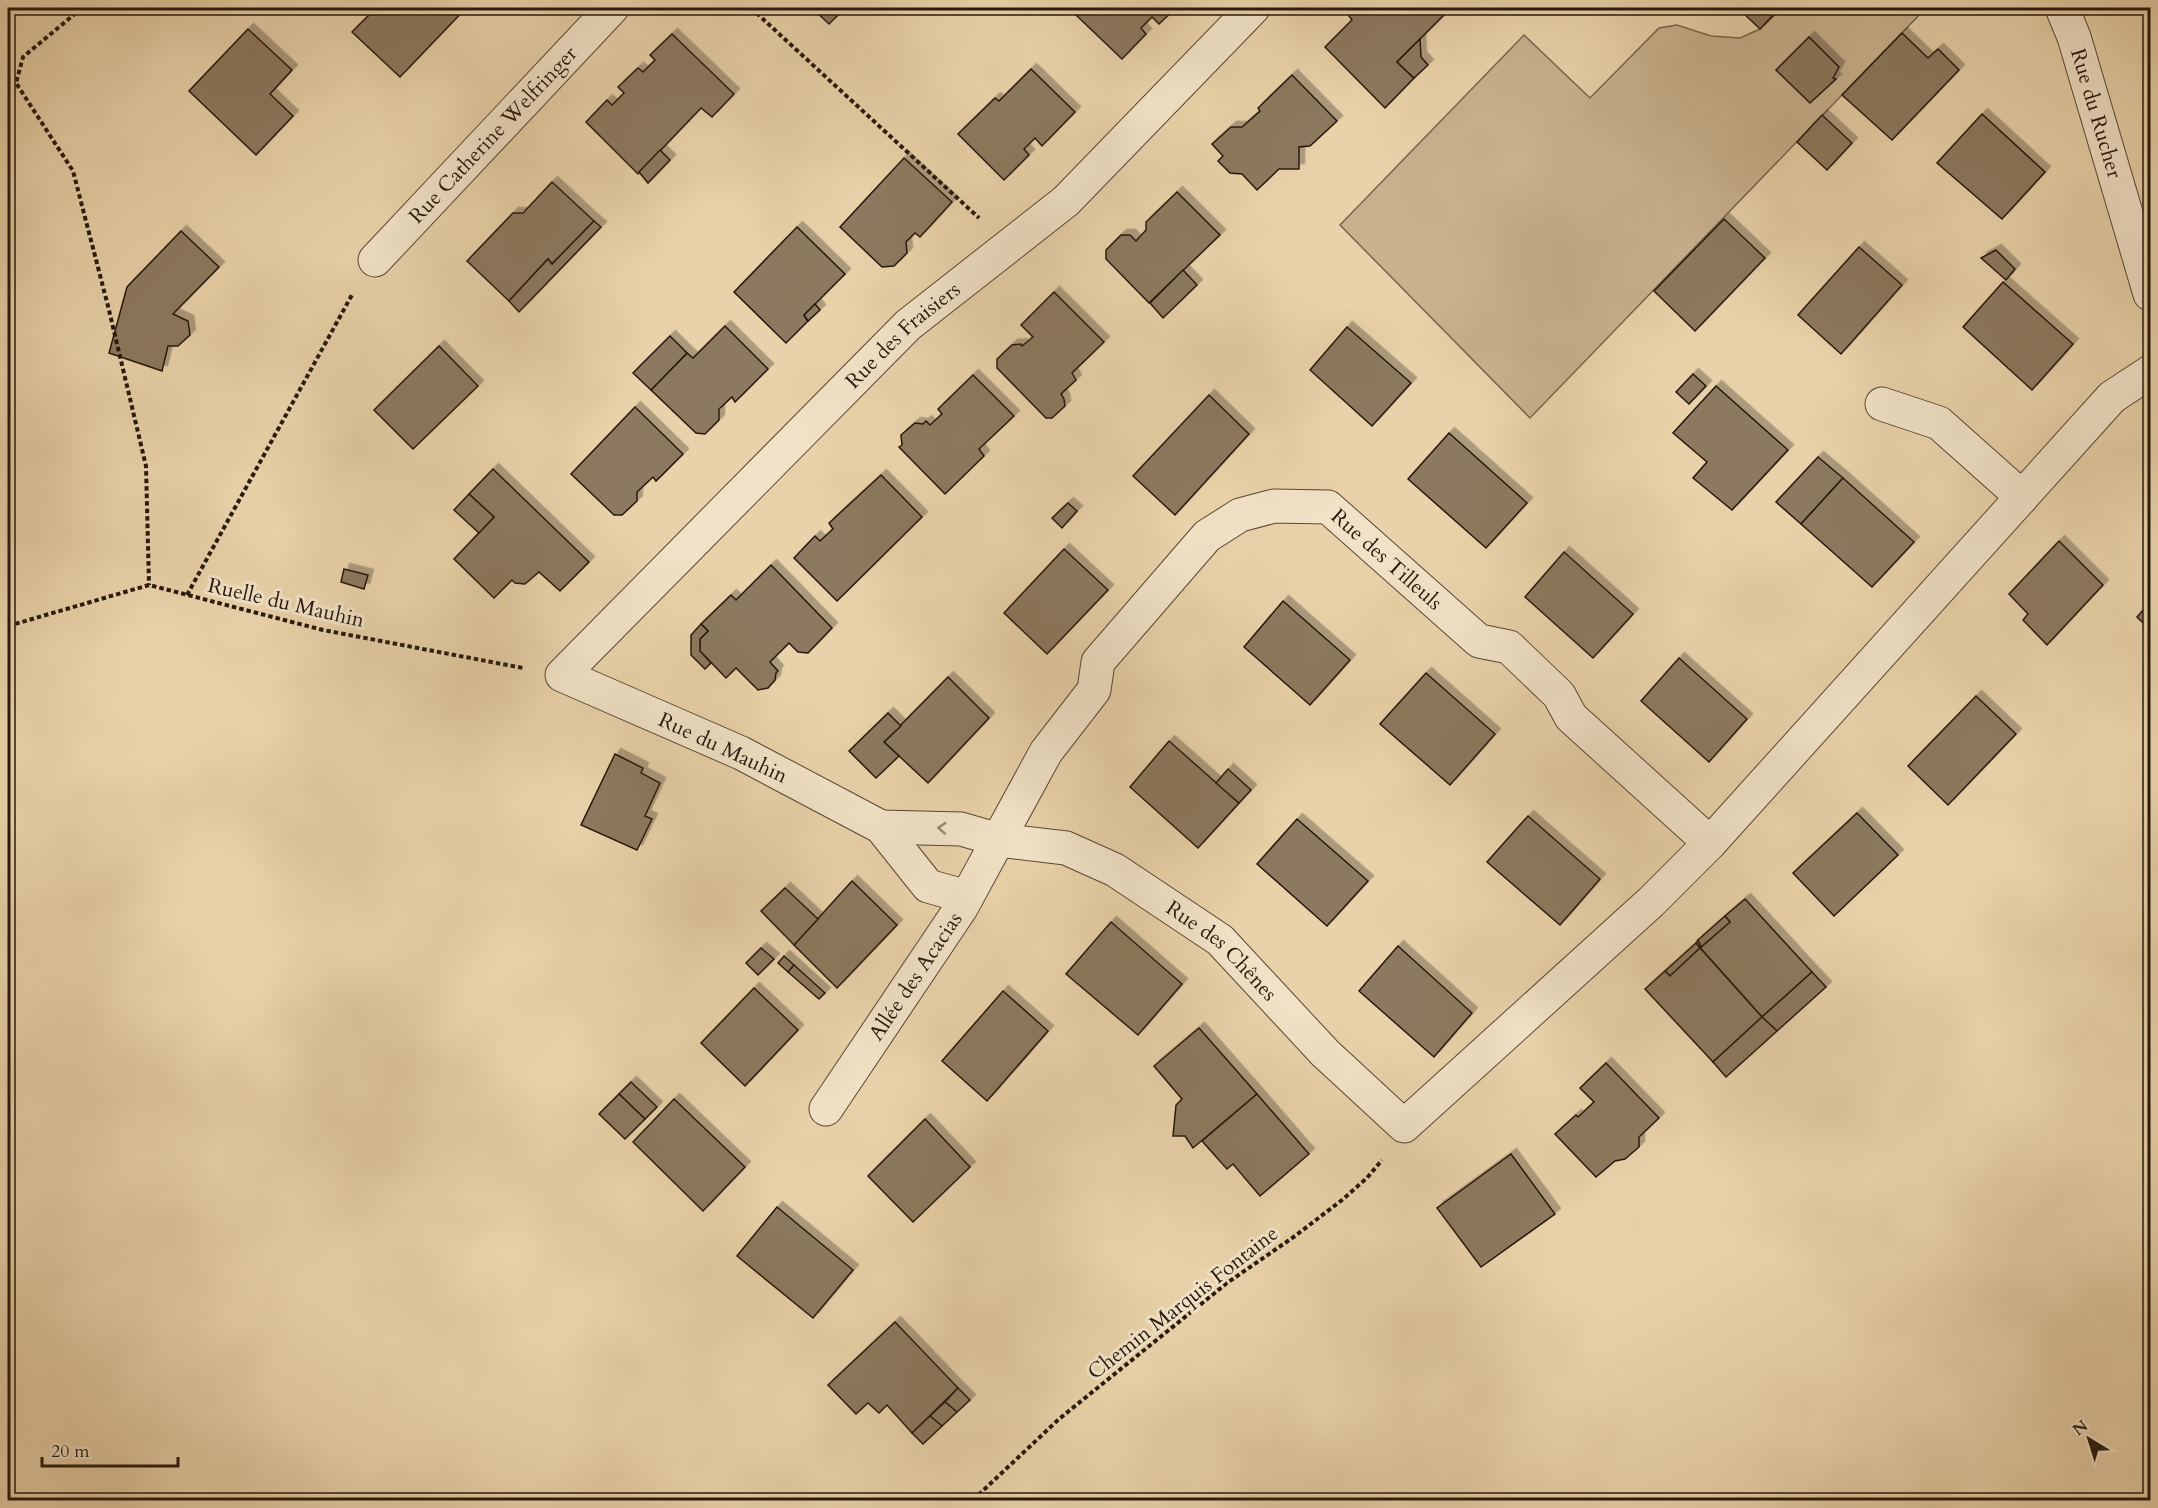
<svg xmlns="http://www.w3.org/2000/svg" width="2158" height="1508" font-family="Cardo,serif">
  <defs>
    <filter id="shadow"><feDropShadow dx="5.5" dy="-5.5" stdDeviation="0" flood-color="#0004"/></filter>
  </defs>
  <rect width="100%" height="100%" fill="#e9d2a9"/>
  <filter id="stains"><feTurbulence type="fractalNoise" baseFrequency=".00333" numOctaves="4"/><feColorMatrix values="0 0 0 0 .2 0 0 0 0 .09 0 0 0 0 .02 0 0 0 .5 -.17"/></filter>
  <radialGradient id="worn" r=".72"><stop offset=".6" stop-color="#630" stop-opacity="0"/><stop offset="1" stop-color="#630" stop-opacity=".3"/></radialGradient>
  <path fill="#c8b28e" stroke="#78654e" stroke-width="1.5" d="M 1782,8 L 1926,8 L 1530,418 L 1340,225 L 1524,35 L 1590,98 L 1659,28 L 1677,25 L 1711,36 L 1740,38 L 1760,29 Z"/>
  <g fill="#8c795e" stroke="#27180d" stroke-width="1.5" filter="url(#shadow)">
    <path d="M 376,8 L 466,8 L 400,77 L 352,32 Z"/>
    <path d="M 812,8 L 845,8 L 829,24 Z"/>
    <path d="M 1083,8 L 1176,8 L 1159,24 L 1152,17 L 1141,28 L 1146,34 L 1122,59 L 1076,15 Z"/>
    <path d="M 1351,8 L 1450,9 L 1397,62 L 1414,78 L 1385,108 L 1325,47 L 1352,20 L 1346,12 Z"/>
    <path d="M 1738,8 L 1767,8 L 1774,14 L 1760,29 Z"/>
    <path d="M 248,29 L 292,70 L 270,94 L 293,116 L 256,155 L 189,91 Z"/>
    <path d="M 1902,33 L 1928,58 L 1938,49 L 1959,70 L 1892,140 L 1842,95 Z"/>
    <path d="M 672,34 L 734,94 L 712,117 L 701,108 L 638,174 L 586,122 L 607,100 L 612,105 L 624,93 L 618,87 L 638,68 L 643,72 L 655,60 L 650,55 Z"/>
    <path d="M 1809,37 L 1839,67 L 1833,78 L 1836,79 L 1810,103 L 1776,70 Z"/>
    <path d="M 1420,39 L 1421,57 L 1428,65 L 1414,78 L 1397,62 Z"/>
    <path d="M 1031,69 L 1075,112 L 1042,146 L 1035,138 L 1024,149 L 1029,155 L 1004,180 L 958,134 L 995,98 L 999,101 Z"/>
    <path d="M 1292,75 L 1337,121 L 1310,146 L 1299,147 L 1299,169 L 1279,169 L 1257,190 L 1242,174 L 1230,173 L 1218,161 L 1223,156 L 1212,144 L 1231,127 L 1242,127 L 1260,111 L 1258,108 Z"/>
    <path d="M 1982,114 L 2045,172 L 2002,219 L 1937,163 Z"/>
    <path d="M 1822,115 L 1852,143 L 1827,170 L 1797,142 Z"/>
    <path d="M 660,150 L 670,160 L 648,183 L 639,172 Z"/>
    <path d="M 904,158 L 952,202 L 920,237 L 915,233 L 906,242 L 907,253 L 894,266 L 882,267 L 840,227 Z"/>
    <path d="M 552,182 L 594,221 L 552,264 L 548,259 L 509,301 L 467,261 L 513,213 L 523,213 Z"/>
    <path d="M 1177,192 L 1220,235 L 1149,303 L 1106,259 L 1106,250 L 1121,235 L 1130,235 L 1136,241 L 1146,230 L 1146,222 Z"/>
    <path d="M 1724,219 L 1765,258 L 1695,331 L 1654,291 Z"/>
    <path d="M 594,221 L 601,227 L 519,312 L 509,301 L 548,259 L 552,264 Z"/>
    <path d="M 797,227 L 845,274 L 804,315 L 808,321 L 786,343 L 734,292 Z"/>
    <path d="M 181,231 L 219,267 L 173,314 L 188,321 L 190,335 L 178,346 L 168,346 L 162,371 L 109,353 L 127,287 Z"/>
    <path d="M 1859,247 L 1902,285 L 1841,354 L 1798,315 Z"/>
    <path d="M 1996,250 L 2015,269 L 2006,280 L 1981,258 Z"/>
    <path d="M 1183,270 L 1197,285 L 1163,318 L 1150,303 Z"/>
    <path d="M 2003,282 L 2073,344 L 2032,390 L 1963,327 Z"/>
    <path d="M 1054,292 L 1104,342 L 1072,373 L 1076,380 L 1061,394 L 1064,399 L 1065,406 L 1052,418 L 1046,418 L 997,368 L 997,359 L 1012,345 L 1021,344 L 1022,346 L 1033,337 L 1021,325 Z"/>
    <path d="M 815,304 L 820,310 L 808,321 L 804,315 Z"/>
    <path d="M 725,326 L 768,369 L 735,402 L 732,397 L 719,409 L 719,420 L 705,434 L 696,433 L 651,390 L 687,353 L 693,358 Z"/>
    <path d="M 1347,327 L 1411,383 L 1372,426 L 1310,370 Z"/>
    <path d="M 670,336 L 687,353 L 651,390 L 633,373 Z"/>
    <path d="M 439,346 L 478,386 L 413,449 L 374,410 Z"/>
    <path d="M 1693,374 L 1706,386 L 1689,404 L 1676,392 Z"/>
    <path d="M 973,375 L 1014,416 L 979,449 L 984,456 L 945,494 L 899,447 L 902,445 L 901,435 L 915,423 L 923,424 L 926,421 L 930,425 L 942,414 L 938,409 Z"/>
    <path d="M 1716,386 L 1788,450 L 1732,510 L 1693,478 L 1707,462 L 1673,433 Z"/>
    <path d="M 1209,395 L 1249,434 L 1175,515 L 1133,476 Z"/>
    <path d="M 635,407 L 683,454 L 656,481 L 653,477 L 637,492 L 637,501 L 622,515 L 614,515 L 571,474 Z"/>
    <path d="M 1449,433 L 1527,503 L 1486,548 L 1408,479 Z"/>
    <path d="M 1818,457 L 1843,478 L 1801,524 L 1776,502 Z"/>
    <path d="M 493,469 L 589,562 L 560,591 L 539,572 L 525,584 L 515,583 L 512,580 L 494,598 L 454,559 L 494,517 L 469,494 Z"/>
    <path d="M 881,475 L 922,517 L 837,601 L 794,558 L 815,536 L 820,541 L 833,529 L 829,523 Z"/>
    <path d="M 1843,478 L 1914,542 L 1872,587 L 1801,524 Z"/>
    <path d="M 469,494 L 494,517 L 479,533 L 454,510 Z"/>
    <path d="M 1068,503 L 1077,511 L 1062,528 L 1052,518 Z"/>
    <path d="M 2059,541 L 2103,585 L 2047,645 L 2023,620 L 2028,614 L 2009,594 Z"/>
    <path d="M 1064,549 L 1108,590 L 1047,654 L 1004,613 Z"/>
    <path d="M 1564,552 L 1633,614 L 1593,658 L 1525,597 Z"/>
    <path d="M 771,565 L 832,628 L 808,653 L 798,652 L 789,643 L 770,662 L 778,671 L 776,673 L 775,680 L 768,688 L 758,690 L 736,668 L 726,678 L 700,651 L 700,639 L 708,631 L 701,624 L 731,595 L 736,600 Z"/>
    <path d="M 344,569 L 368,575 L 364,589 L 341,582 Z"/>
    <path d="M 1283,601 L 1350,660 L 1310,705 L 1244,647 Z"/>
    <path d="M 2150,602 L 2150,630 L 2137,617 Z"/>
    <path d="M 701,624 L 708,631 L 700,639 L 700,651 L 711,663 L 705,669 L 691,655 L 691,635 Z"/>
    <path d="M 1679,658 L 1747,719 L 1709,762 L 1641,701 Z"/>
    <path d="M 1426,673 L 1495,734 L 1450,785 L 1380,724 Z"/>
    <path d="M 948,677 L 989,718 L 928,783 L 884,742 Z"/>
    <path d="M 1976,696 L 2016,734 L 1948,805 L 1908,766 Z"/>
    <path d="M 888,713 L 901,726 L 884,742 L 899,756 L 876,778 L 849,751 Z"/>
    <path d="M 1169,741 L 1239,803 L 1198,848 L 1130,787 Z"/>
    <path d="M 615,754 L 643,768 L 641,773 L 660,783 L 645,816 L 652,819 L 637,850 L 581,825 Z"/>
    <path d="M 1228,769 L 1251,790 L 1239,803 L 1216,783 Z"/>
    <path d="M 1857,813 L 1898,855 L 1834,916 L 1793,873 Z"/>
    <path d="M 1528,816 L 1600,879 L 1560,925 L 1487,862 Z"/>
    <path d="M 1297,819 L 1368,881 L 1327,926 L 1257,864 Z"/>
    <path d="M 852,881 L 897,925 L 837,988 L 794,945 Z"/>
    <path d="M 785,888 L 818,919 L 794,945 L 761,911 Z"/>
    <path d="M 1745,899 L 1812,972 L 1762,1017 L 1696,943 L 1698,940 L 1701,947 L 1730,922 L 1725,916 Z"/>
    <path d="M 1725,916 L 1730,922 L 1701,947 L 1698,940 Z"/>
    <path d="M 1111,922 L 1182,984 L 1138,1035 L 1066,974 Z"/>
    <path d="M 1696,943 L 1700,948 L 1670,976 L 1665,971 Z"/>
    <path d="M 1398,946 L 1472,1013 L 1434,1057 L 1359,991 Z"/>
    <path d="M 761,948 L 774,959 L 758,975 L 746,963 Z"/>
    <path d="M 1700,948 L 1762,1017 L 1713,1062 L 1645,989 L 1665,971 L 1670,976 Z"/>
    <path d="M 784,956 L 794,965 L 788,972 L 778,963 Z"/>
    <path d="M 794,965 L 825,993 L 819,999 L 788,972 Z"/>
    <path d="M 1812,972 L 1826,987 L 1777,1031 L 1762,1017 Z"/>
    <path d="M 754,988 L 798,1030 L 745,1086 L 701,1043 Z"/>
    <path d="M 1003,991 L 1048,1031 L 987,1101 L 942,1061 Z"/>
    <path d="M 1762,1017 L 1777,1031 L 1726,1077 L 1713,1062 Z"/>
    <path d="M 1199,1028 L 1257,1094 L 1193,1148 L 1185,1136 L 1173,1136 L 1176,1105 L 1182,1099 L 1154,1066 Z"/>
    <path d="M 1606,1063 L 1659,1118 L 1639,1137 L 1639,1147 L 1625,1159 L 1615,1161 L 1596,1177 L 1555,1134 L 1576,1115 L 1578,1117 L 1594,1102 L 1580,1088 Z"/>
    <path d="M 631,1082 L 657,1107 L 645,1119 L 619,1094 Z"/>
    <path d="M 619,1094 L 645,1119 L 625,1139 L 599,1114 Z"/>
    <path d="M 1257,1094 L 1309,1154 L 1260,1196 L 1233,1164 L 1227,1169 L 1202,1141 Z"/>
    <path d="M 674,1099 L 745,1167 L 703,1211 L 633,1142 Z"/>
    <path d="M 925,1119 L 970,1167 L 913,1222 L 868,1176 Z"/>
    <path d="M 1511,1154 L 1555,1214 L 1481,1267 L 1437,1208 Z"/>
    <path d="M 777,1207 L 853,1270 L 813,1318 L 737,1256 Z"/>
    <path d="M 895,1322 L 958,1388 L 912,1433 L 887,1405 L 879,1413 L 868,1403 L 856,1414 L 828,1385 Z"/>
    <path d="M 958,1388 L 970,1400 L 957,1412 L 945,1402 Z"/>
    <path d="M 945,1402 L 957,1412 L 942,1426 L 930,1416 Z"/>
    <path d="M 930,1416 L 942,1426 L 923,1444 L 912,1433 Z"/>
  </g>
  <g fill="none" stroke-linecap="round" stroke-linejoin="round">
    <defs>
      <g id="street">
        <path id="s1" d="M 2062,8 L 2074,37 L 2150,294"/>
        <path id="s2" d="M 375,260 L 612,8"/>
        <path d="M 1882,404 L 1939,423 L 2022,497"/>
        <path id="s3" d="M 881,827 L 961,829 L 999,840 L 1066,848 L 1115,870 L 1220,940 L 1325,1053 L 1404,1126 L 1651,902 L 1710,843 L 2112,397 L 2150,372"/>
        <path id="s4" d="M 967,897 L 928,886 L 881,827 L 741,753 L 562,675 L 908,325 L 1066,201 L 1253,8"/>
        <path id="s5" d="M 826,1109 L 961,908 L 1046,752 L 1094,690 L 1098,662 L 1207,536 L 1240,515 L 1274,506 L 1328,507 L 1479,641 L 1509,647 L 1559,695 L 1571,717 L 1710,843"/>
      </g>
    </defs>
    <use href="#street" stroke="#584634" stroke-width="35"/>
    <g stroke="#27180d" stroke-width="4" stroke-dasharray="4.5 3" stroke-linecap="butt">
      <path d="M 82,8 L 23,57 L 16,83 L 73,171 L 108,306 L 146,466 L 149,585"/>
      <path d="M 751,8 L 979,218"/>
      <path d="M 187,595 L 353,293"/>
      <path d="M 8,626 L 149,585 L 323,630 L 523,668"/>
      <path d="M 973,1500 L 1059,1419 L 1227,1283 L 1295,1236 L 1342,1200 L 1367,1178 L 1382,1160"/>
    </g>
    <use href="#street" stroke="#f1e2c7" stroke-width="33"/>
  </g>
  <defs><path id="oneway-chevron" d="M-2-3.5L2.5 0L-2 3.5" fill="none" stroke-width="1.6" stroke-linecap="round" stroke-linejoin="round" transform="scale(1.5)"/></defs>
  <use stroke="#968773" href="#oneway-chevron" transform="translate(942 828) rotate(-177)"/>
  <g text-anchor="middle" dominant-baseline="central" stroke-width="6" stroke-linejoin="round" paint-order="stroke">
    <g font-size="21" fill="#27180d" stroke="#f1e2c7">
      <text stroke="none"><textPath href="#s1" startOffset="111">Rue du Rucher</textPath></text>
      <text stroke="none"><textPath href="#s2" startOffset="172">Rue Catherine Welfringer</textPath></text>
      <text stroke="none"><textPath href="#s4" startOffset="951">Rue des Fraisiers</textPath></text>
      <text stroke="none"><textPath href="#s5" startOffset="900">Rue des Tilleuls</textPath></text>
      <text transform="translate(286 603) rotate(13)">Ruelle du Mauhin</text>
      <text transform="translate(723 748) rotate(25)">Rue du Mauhin</text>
      <text stroke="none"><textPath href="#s3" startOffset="375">Rue des Chênes</textPath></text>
      <text stroke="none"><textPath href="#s5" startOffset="160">Allée des Acacias</textPath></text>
      <text transform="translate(1183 1303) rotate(-38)">Chemin Marquis Fontaine</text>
    </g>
  </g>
  <rect width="2158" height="1508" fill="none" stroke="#e9d2a9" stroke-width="30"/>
  <rect x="9" y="9" width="2140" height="1490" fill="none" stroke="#27180d" stroke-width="3"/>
  <rect x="15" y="15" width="2128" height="1478" fill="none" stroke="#27180d" stroke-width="1.5"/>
  <g transform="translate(2089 1439) rotate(322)" stroke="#f1e2c7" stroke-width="4.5" paint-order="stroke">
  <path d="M0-4.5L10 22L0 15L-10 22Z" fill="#27180d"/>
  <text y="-9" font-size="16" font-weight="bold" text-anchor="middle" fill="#27180d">N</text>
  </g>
  <path d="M42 1457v9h136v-9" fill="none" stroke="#27180d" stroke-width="3"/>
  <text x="51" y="1457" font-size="18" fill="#27180d" stroke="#f1e2c7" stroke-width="4.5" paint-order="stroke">20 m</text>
  <rect width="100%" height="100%" filter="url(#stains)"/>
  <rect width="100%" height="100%" fill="url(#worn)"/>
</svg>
